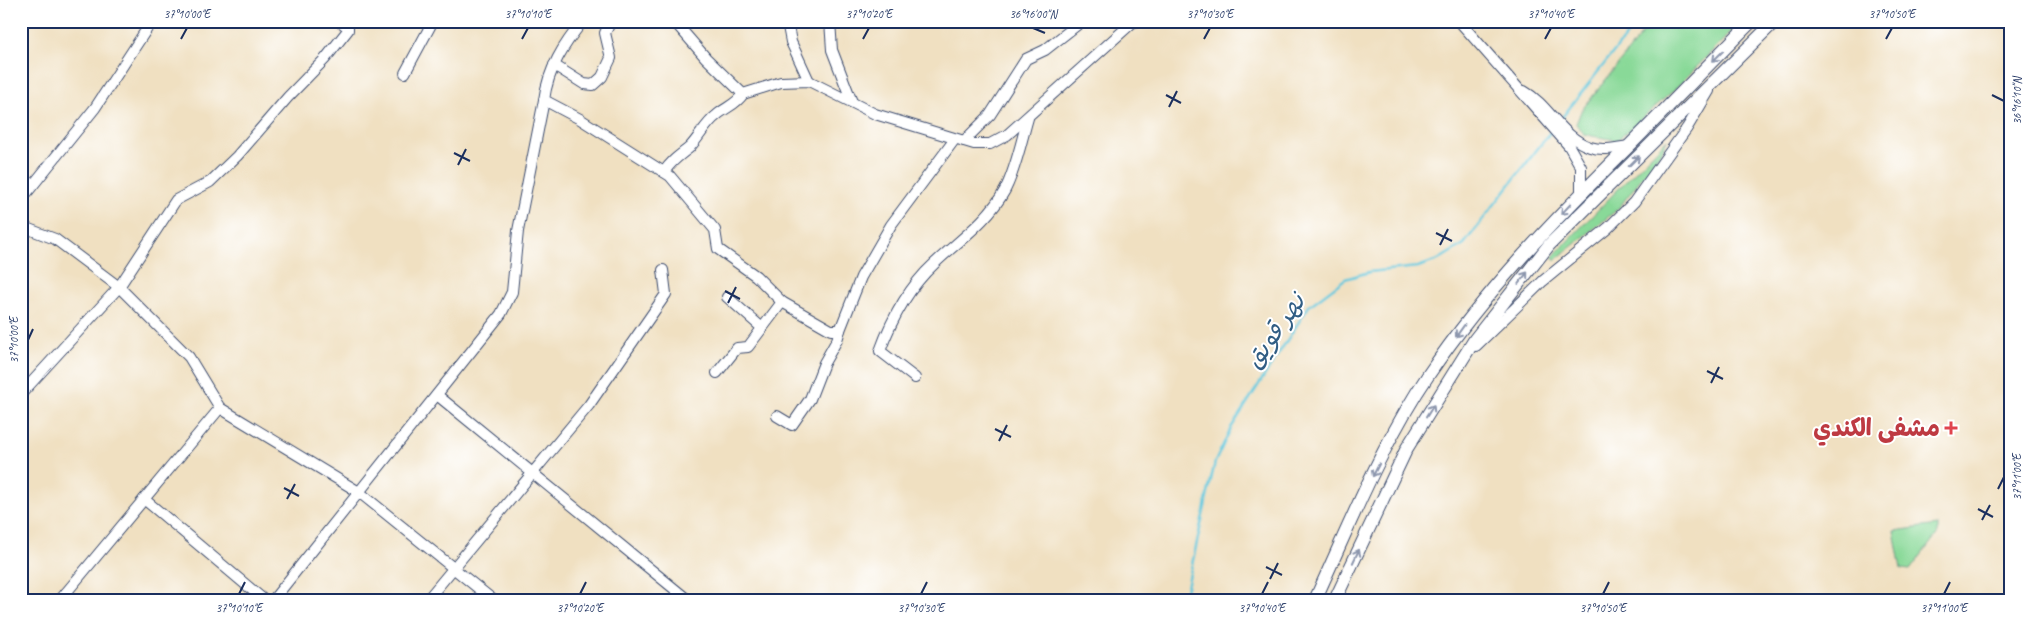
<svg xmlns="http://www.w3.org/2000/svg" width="2031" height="621" font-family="Caveat,'Playpen Sans Arabic',sans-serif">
  <rect width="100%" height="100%" fill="#fff"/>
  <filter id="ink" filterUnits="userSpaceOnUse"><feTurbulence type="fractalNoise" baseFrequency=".02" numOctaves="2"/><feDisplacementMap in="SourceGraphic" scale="10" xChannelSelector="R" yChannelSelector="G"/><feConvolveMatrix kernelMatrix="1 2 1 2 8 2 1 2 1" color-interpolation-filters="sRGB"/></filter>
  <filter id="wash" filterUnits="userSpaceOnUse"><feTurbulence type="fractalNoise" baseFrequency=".0096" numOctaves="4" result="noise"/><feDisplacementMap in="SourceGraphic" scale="20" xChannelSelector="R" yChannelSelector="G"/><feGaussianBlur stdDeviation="1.12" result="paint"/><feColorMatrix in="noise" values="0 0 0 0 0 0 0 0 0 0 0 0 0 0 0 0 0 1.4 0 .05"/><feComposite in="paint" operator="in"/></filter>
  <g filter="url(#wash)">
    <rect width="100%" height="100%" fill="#f0e0c1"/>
    <g fill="#89d998" stroke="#52847b">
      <path d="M 1652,21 L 1742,21 L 1672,92 L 1617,140 L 1585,135 L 1576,124 L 1581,111 Z"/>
      <path d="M 1667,139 L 1662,151 L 1618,209 L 1555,260 L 1553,256 Z"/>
      <path d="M 1938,525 L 1938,533 L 1910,570 L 1901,569 L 1894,531 Z"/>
    </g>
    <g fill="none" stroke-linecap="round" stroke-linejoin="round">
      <g stroke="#61c8de" stroke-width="2.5">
        <path d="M 1560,120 L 1638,21"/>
        <path d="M 1184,600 L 1215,462 L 1231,428 L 1309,306 L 1345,279 L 1369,272 L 1418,267 L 1438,260 L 1464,244 L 1552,130"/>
      </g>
    </g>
  </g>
  <g filter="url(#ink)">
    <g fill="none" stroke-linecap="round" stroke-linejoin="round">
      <defs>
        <g id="minor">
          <path d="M 583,21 C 564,44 548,69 544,100 L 580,119 L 670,176 L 715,230 L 718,249 L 756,276 L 782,302 L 831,330 L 840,330 L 861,277 L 891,225 L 955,139"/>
          <path d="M 674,21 L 706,58 L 743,94 L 781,82 L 809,81 L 875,114 L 974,144 L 990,144 L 1007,135 L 1133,22 L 1138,21"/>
          <path d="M 787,21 L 791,42 L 809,81"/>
          <path d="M 830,21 L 832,50 L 852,102"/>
          <path d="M 1459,21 L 1569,146 L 1581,167 L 1581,193"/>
          <path d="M 554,65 L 584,84 L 593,85 L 602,77 L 611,58 L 605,33 L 611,21"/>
          <path d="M 405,73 L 433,21"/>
          <path d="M 1524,91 C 1549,105 1562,138 1590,147 C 1602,151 1616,148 1629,146"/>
          <path d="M 964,141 L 990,115 L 1026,59 L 1045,50 L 1082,21"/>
          <path d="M 664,172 C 671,161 679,156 689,148 C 699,138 705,124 717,115 C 726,107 736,105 743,94"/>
          <path d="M 21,200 L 95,108 L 152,21"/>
          <path d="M 21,226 L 55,239 L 119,287 L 189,357 L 220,408 L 359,492 L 493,600"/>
          <path d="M 727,297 L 761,327"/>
          <path d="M 1476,346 L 1543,281 L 1608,228 L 1634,202 L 1687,128 L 1709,91"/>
          <path d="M 717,373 L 737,348 L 748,347 L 782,302"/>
          <path d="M 915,378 L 880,351 C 892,318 908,288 934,264 C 958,241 988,221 1005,190 C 1016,169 1021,142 1028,118"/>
          <path d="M 21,394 L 119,287 L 176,200 L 210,182 L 237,156 L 288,97 L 325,59 L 348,30 L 348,27 L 339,21"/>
          <path d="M 437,395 L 688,600"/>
          <path d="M 777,416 L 792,425 L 810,399 L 824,363 L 837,340 L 840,330"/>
          <path d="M 144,499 L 264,600"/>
          <path d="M 66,593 L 74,600"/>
          <path d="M 60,600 L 220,408"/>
          <path d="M 273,600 L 501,314 L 512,292 L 518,231 L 544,100"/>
          <path d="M 427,600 L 589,405 L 666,294 L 663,270"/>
        </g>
        <g id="major">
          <path d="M 1315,600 C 1350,524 1382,443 1429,374 C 1486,290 1556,218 1627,148 C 1669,106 1710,63 1752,21"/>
          <path d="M 1335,600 L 1407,448 L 1475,339 L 1549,245 L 1775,21"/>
        </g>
      </defs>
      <use href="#minor" stroke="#3b4a6d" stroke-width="12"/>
      <use href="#major" stroke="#3b4a6d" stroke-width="14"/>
      <use href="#minor" stroke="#fff" stroke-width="10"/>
      <use href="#major" stroke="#fff" stroke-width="12"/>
    </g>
    <defs><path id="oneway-shaft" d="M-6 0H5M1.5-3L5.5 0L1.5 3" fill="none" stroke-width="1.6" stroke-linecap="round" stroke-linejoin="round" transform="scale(1.25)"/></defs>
    <g stroke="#8d97ae">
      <use href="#oneway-shaft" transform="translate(1718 56) rotate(135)"/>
      <use href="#oneway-shaft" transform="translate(1634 161) rotate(-45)"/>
      <use href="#oneway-shaft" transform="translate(1566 209) rotate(133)"/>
      <use href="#oneway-shaft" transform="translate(1523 278) rotate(-52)"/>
      <use href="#oneway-shaft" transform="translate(1460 331) rotate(126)"/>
      <use href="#oneway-shaft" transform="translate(1430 411) rotate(-58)"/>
      <use href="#oneway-shaft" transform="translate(1376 470) rotate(117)"/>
      <use href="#oneway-shaft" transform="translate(1356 556) rotate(-65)"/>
    </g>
  </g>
  <path fill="none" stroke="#1b2f5e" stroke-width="2" d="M 1033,28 L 1045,33M 181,39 L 187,28M 522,39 L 528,28M 863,39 L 869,28M 1204,39 L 1210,28M 1545,39 L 1551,28M 1886,39 L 1892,28M 1166,95 L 1181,103M 1992,95 L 2004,101M 1169,107 L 1177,91M 454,153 L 470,161M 458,165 L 466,149M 1436,233 L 1452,241M 1440,245 L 1448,229M 725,291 L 740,299M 728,303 L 736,287M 28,340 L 33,329M 1707,371 L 1723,379M 1711,383 L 1719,367M 995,429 L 1011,437M 999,441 L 1007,425M 284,488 L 299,496M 1998,489 L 2004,477M 287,499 L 295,484M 1978,509 L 1993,517M 1982,520 L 1990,505M 1266,567 L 1282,575M 1270,579 L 1278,563M 239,594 L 245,582M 580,594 L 586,582M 921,594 L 927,582M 1262,594 L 1268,582M 1603,594 L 1609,582M 1944,594 L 1950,582"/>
  <path fill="#e0444e" stroke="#fff" stroke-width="2" d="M1948.5 420.5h5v5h5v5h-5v5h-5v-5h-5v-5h5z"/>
  <g text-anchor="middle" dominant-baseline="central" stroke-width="4" stroke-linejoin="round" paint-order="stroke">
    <g font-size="24" font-weight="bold" fill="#be3a42" stroke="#fff" text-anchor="end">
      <text x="1940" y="428">مشفى الكندي</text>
    </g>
    <g font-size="25" font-style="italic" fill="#305d84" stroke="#fff">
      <text transform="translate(1275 331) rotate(-55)">نهر قويق</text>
    </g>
  </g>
  <rect width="2031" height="621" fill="none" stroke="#fff" stroke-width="55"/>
  <rect x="28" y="28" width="1976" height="566" fill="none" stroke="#1b2f5e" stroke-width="2"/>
  <g font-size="12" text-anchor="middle" fill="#1b2f5e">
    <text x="187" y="18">37°10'00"E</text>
    <text x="528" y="18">37°10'10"E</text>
    <text x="869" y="18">37°10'20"E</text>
    <text x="1033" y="18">36°16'00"N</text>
    <text x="1210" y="18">37°10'30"E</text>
    <text x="1551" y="18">37°10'40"E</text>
    <text x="1892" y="18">37°10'50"E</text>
    <text transform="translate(2017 101) rotate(-90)" y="4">36°16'10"N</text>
    <text transform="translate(14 340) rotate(-90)" y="4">37°10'00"E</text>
    <text transform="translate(2017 477) rotate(-90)" y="4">37°11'00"E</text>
    <text x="239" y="612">37°10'10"E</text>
    <text x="580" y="612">37°10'20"E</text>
    <text x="921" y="612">37°10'30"E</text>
    <text x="1262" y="612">37°10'40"E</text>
    <text x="1603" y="612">37°10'50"E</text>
    <text x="1944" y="612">37°11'00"E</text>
  </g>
</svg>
